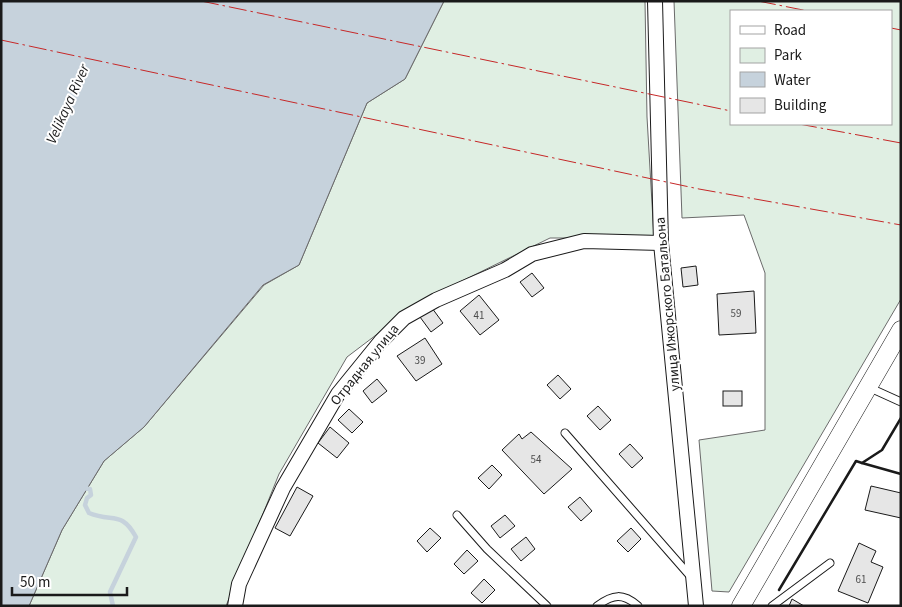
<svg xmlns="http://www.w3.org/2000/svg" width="902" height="607" font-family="'Source Sans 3',sans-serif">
  <rect width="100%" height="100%" fill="#fff"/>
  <g fill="#e0efe3" stroke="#6a6a6a" fill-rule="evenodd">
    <path d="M 444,1 L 645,1 L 647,117 L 654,238 L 550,238 L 421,301 L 347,357 L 279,474 L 226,606 L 29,606 L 62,530 L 104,461 L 144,427 L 264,285 L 299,265 L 367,103 L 405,79 Z"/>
    <path d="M 674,1 L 901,1 L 901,299 L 729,592 L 712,591 L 699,440 L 765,430 L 765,273 L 744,215 L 682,218 ZM 891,11 L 891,124 L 731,124 L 731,11 Z"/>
  </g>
  <path fill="#c6d2dc" stroke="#6a6a6a" d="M 1,1 L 444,1 L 405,79 L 367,103 L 299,265 L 263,285 L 144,427 L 104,461 L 62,530 L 29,606 L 1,606 Z"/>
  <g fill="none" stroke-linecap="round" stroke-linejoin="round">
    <path stroke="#c6d2dc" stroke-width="4.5" d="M 82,488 L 90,489 L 91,495 L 87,498 L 85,505 L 89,513 C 113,523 121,510 136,537 L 110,592 L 113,606"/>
  </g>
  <g fill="#e6e6e6" stroke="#1a1a1a">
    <path d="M 696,266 L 698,285 L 683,287 L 681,268 Z"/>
    <path d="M 532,273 L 544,288 L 532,297 L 520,282 Z"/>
    <path d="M 754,291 L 756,333 L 719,335 L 717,294 Z"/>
    <path d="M 479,295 L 499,320 L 480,335 L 460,311 Z"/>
    <path d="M 432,308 L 443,323 L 431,332 L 420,317 Z"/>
    <path d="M 425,338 L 442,364 L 416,381 L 397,356 Z"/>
    <path d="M 558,375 L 571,389 L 560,399 L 547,385 Z"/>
    <path d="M 377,379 L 387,391 L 372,403 L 363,391 Z"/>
    <rect x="723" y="391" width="19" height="15"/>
    <path d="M 598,406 L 611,420 L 600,430 L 587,416 Z"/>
    <path d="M 349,409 L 363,422 L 352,433 L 338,420 Z"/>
    <path d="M 330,427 L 349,443 L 337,458 L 318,443 Z"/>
    <path d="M 531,432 L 572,469 L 544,494 L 502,450 L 519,434 L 522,439 Z"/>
    <path d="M 630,444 L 643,458 L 632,468 L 619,454 Z"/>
    <path d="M 492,465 L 502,475 L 489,489 L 478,478 Z"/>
    <path d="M 871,486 L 901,493 L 901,518 L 865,510 Z"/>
    <path d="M 297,487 L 313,496 L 290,536 L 275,528 Z"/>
    <path d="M 580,497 L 592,511 L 581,521 L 568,507 Z"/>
    <path d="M 505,515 L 515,526 L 500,538 L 491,526 Z"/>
    <path d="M 430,528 L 441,538 L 427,552 L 417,541 Z"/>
    <path d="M 631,528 L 641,539 L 628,552 L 617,541 Z"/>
    <path d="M 526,537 L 535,549 L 521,561 L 511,549 Z"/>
    <path d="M 859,543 L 876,551 L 871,562 L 883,567 L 868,603 L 838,591 Z"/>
    <path d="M 467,550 L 478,561 L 464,574 L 454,564 Z"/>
    <path d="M 484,579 L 495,590 L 482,603 L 471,593 Z"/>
    <path d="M 792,599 L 804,606 L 789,606 Z"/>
  </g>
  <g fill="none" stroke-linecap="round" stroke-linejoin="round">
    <defs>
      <g id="service">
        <path d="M 868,387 L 901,402"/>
        <path d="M 565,433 L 691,577"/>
        <path d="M 457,515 L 487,549 L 547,606"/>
        <path d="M 597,606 C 613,594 623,593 638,606"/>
        <path d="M 772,606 L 830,563"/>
      </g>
      <g id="minor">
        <path d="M 655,1 L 661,243 L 696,606"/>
        <path d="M 235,606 L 239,584 L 283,488 L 338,394 L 381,341 L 404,318 L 436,300 L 505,270 L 532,254 L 584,241 L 661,243"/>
      </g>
      <path id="tertiary" d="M 741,606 L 901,330"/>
    </defs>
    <use href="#service" stroke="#1a1a1a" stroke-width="9"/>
    <use href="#minor" stroke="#1a1a1a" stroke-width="16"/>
    <use href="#tertiary" stroke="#1a1a1a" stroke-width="19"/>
    <use href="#service" stroke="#fff" stroke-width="7"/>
    <use href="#minor" stroke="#fff" stroke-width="14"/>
    <use href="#tertiary" stroke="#fff" stroke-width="18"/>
    <g stroke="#1a1a1a" stroke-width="2.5">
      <path d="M 862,463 L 901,474"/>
      <path d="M 779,590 L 856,461 L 862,463 L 882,450 L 901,418"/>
    </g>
    <g stroke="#c62828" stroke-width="1" stroke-dasharray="18 4 2.5 4" stroke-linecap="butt">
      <path d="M 201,1 L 731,111"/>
      <path d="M 758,1 L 808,11"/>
      <path d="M 891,28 L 901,30"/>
      <path d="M 1,40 L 699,189 L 901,225"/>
      <path d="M 799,124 L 901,143"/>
    </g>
  </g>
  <g text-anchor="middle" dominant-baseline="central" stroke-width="4" stroke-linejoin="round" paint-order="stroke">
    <g font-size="11" fill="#4d4d4d">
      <text x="736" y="313">59</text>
      <text x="479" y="315">41</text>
      <text x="420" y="360">39</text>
      <text x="536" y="459">54</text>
      <text x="861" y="579">61</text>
    </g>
    <g font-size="14" fill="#1a1a1a" stroke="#fff">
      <text transform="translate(668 304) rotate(-95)">улица Ижорского Батальона</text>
      <text transform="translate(365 365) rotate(-51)">Отрадная улица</text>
    </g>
    <g font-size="15" font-style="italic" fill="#1a1a1a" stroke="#fff">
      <text transform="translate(68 104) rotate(-66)">Velikaya River</text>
    </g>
  </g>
  <rect width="902" height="607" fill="none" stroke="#1a1a1a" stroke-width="5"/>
  <rect x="730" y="10" width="162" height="115" fill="#ffffff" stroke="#a3a3a3"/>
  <rect x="740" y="26" width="25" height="8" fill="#ffffff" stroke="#a3a3a3"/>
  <text x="774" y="35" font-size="15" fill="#1a1a1a">Road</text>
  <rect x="740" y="48" width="25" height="15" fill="#e0efe3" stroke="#a3a3a3"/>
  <text x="774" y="60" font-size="15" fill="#1a1a1a">Park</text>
  <rect x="740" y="72" width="25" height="15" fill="#c6d2dc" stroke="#a3a3a3"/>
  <text x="774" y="85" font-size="15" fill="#1a1a1a">Water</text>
  <rect x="740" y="98" width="25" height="15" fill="#e6e6e6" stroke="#a3a3a3"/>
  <text x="774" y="110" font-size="15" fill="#1a1a1a">Building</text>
  <path d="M12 587v8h115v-8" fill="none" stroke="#1a1a1a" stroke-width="2.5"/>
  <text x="20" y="587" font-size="15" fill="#1a1a1a" stroke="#ffffff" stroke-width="4" paint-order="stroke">50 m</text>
</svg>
